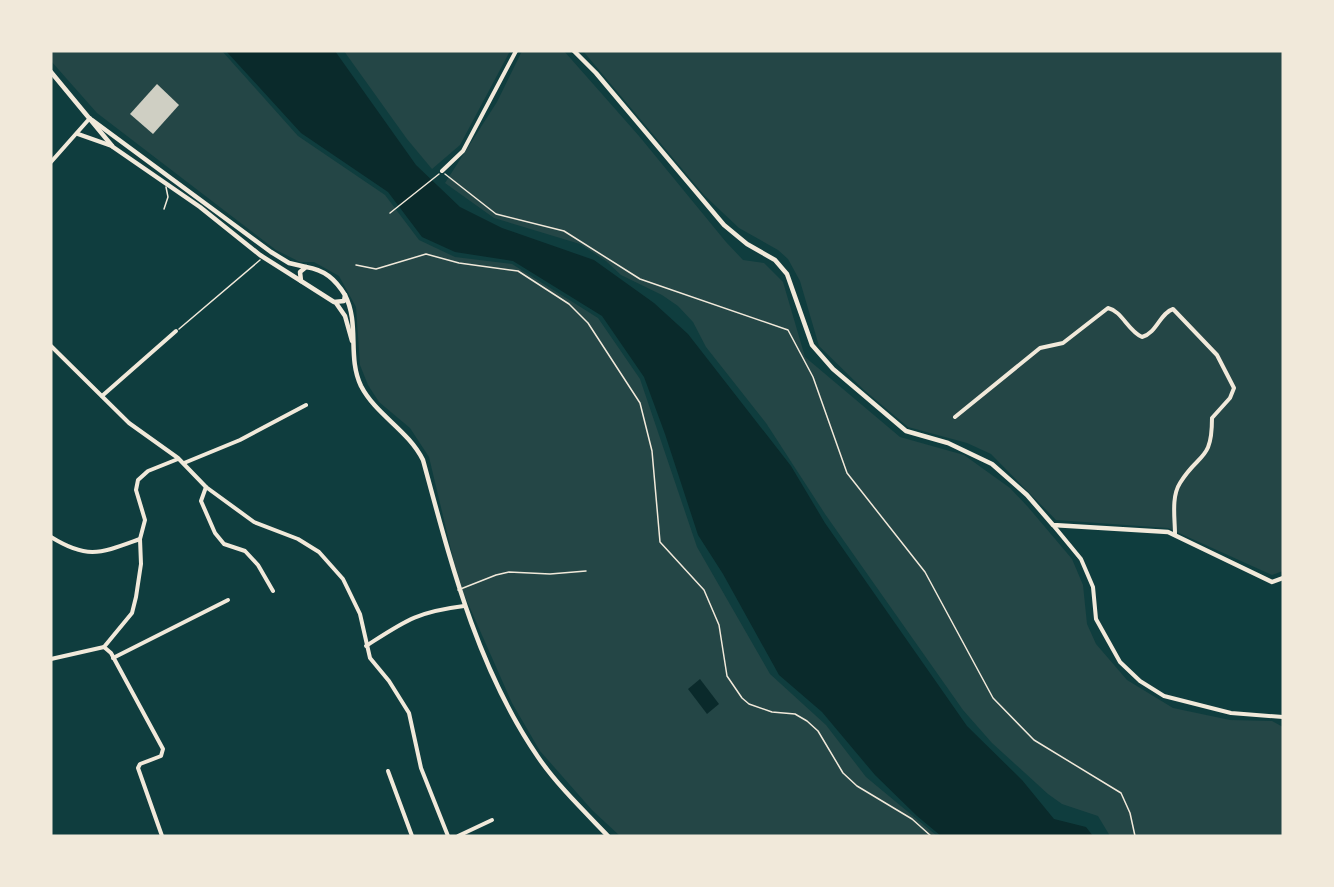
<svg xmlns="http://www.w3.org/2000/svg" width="1334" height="887" font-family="'IBM Plex Sans',sans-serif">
  <rect width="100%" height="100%" fill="#0f3d3e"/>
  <g fill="#244646">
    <path d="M 51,51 L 222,51 L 298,136 L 385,195 L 419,240 L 455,257 L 512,264 L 598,318 L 640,379 L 697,547 L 770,674 L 826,725 L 866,777 L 937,836 L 620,836 L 592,810 L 540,751 L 512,703 L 459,583 L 429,457 L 410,428 L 379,402 L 368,385 L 360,365 L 356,307 L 339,276 L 314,262 L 300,262 L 276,250 L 97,113 L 51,61 Z"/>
    <path d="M 344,51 L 510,51 L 460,145 L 432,169 L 407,139 Z"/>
    <path d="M 522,51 L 564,51 L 639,136 L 726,242 L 743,260 L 764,263 L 783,282 L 805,357 L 900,437 L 964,455 L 1010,488 L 1028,507 L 1072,559 L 1083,585 L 1087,624 L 1096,644 L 1127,680 L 1173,708 L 1230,720 L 1272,721 L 1283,727 L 1283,836 L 1110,836 L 1098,816 L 1062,804 L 1048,794 L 992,743 L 963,710 L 825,514 L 766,423 L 706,347 L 693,322 L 678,306 L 662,295 L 621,275 L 606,261 L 580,244 L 494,218 L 445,183 L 497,102 Z"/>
    <path d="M 583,51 L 1283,51 L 1283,571 L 1272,575 L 1168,528 L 1056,520 L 991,454 L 967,443 L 908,427 L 864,390 L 819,346 L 800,281 L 788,259 L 778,250 L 739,228 L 704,195 Z"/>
  </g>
  <g fill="#0a2a2b">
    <path d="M 226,51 L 335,51 L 416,165 L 460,207 L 502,228 L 594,260 L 654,303 L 688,334 L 791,466 L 825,523 L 967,726 L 1022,780 L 1054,819 L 1086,827 L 1093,836 L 941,836 L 917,816 L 875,775 L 822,712 L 779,675 L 723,574 L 698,535 L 665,434 L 644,377 L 602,316 L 513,261 L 455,252 L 422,237 L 388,192 L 301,133 Z"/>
    <path d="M 700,679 L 719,704 L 707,714 L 688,689 Z"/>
  </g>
  <path fill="#cfcfc3" d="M 157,84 L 179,105 L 153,134 L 130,114 Z"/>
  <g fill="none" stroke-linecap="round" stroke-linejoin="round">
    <g stroke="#f1e9da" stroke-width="1.5">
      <path d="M 445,174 L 496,214 L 564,231 L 640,279 L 788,330 L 813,377 L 847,473 L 925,572 L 993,698 L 1034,740 L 1121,793 L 1130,813 L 1135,836"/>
      <path d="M 390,213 L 439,174"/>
      <path d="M 356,265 L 376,269 L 426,254 L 459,263 L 518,271 L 569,304 L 588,323 L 640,403 L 652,451 L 660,542 L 704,590 L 719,625 L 727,676 L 742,698 L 749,704 L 772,712 L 795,714 L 807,721 L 818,731 L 843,773 L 857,786 L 912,819 L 931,836"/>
      <path d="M 179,329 L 260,260"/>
    </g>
    <g stroke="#f1e9da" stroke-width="1.5">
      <path d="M 164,209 L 168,197 L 166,187"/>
      <path d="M 458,590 L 496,575 L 509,572 L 550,574 L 586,571"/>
    </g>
    <g stroke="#f1e9da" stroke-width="4">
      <path d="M 51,162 L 90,118"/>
      <path d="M 442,171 L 463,151 L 516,51"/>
      <path d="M 51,346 L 129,423 L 178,458 L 206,487 L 254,522 L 298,539 L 319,552 L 343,579 L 360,614 L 370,658 L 389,681 L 409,713 L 421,768 L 448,836"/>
      <path d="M 102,396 L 176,331"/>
      <path d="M 955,417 L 1040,348 L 1063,343 L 1108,308 C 1122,311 1128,331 1142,337 C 1157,333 1160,313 1173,309 L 1217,355 L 1234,388 L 1230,398 L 1212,418 C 1212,462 1199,452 1180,483 C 1171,497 1175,519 1175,534"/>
      <path d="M 184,463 L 240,440 L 306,405"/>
      <path d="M 206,487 L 201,501 L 215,533 L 224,544 L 245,551 L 258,565 L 273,591"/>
      <path d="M 1053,525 L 1081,559 L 1093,587 L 1096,619 L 1120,662 L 1140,681 L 1164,696 L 1231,713 L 1283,717"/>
      <path d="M 51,537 C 88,560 101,553 140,539"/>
      <path d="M 366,646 C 405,621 416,612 464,606"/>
      <path d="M 113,658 L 228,600"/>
      <path d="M 51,659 L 104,647"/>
      <path d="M 388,771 L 412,836"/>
      <path d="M 162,836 L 138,768 L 140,764 L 161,756 L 163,749 L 111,653 L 104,647 L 132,613 L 136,597 L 141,564 L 140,539 L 145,520 L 136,490 L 138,480 L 148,471 L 178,459"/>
      <path d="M 458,836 L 492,820"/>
    </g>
    <g stroke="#f1e9da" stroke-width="4.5">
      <path d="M 574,51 L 596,73 L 724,225 L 747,244 L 775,260 L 787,274 L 812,345 L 833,369 L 906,431 L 948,443 L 992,464 L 1027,495 L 1053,525 L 1168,532 L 1272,582 L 1283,578"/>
      <path d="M 51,72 L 113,147 L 200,207 L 260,255 L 301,281"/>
      <path d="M 92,120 L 271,252 L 289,263 L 306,267"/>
      <path d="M 78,134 L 112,146"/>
      <path d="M 306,267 C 325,270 335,279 345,295 L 344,301 L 334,302 L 301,281 L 300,272 Z"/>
      <path d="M 345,295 C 360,324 347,357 361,386 C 376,415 408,430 423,460 C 451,563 477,668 538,757 C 557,785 585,812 608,836"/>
      <path d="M 336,303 L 345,316 L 352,341"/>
    </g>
  </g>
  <rect width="1334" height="887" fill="none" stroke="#f1e9da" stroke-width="105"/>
</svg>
